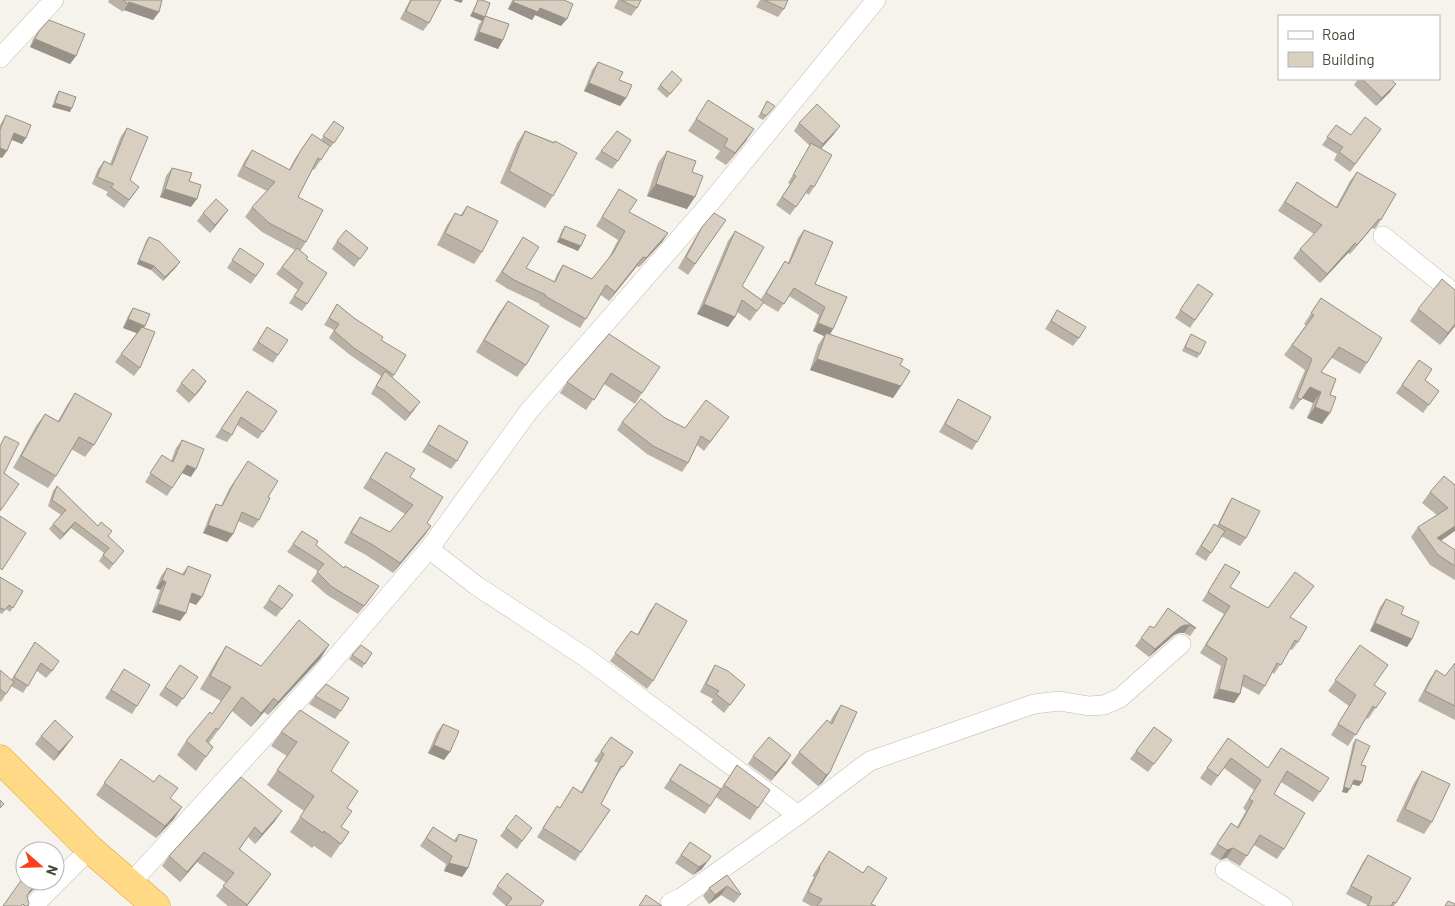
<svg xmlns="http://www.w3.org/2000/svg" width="1455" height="906" font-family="Barlow,sans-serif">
  <rect width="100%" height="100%" fill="#f6f3ec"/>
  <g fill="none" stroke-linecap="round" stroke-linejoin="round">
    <defs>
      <g id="minor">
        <path d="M 0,58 L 54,0"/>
        <path d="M 1383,236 L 1455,294"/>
        <path d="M 429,549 L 477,586 L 585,657 L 798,815"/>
        <path d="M 1225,870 L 1283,906"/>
        <path d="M 130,884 L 326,669 L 429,549 L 529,411 L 706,208 L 876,0"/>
        <path d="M 670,903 L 681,898 L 798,815 L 870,761 L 1034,704 L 1059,701 L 1089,706 L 1104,705 L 1120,698 L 1181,644"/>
        <path d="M 33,906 L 90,849"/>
      </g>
      <path id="trunk" d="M 0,759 L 90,849 L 156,906"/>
    </defs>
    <use href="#minor" stroke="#c2bbae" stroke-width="20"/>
    <use href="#trunk" stroke="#e0a43c" stroke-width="29"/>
    <use href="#minor" stroke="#fff" stroke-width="19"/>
    <use href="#trunk" stroke="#ffd985" stroke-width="28"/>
  </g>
  <g fill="#bab2a6">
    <path d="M 109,0 L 162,0 L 159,12 L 153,20 L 124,10 L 123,12 L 108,2 Z"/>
    <path d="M 410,0 L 441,0 L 429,23 L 423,31 L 400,19 Z"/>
    <path d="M 478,0 L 482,0 L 485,17 L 503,40 L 498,49 L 474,40 L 479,24 L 482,21 L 470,16 Z"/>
    <path d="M 512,0 L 564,0 L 561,26 L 535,15 L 532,20 L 508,9 Z"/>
    <path d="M 618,0 L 641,0 L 637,8 L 631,16 L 614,8 Z"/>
    <path d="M 760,0 L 788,0 L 784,9 L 778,17 L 756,7 Z"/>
    <path d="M 39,31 L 76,56 L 70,64 L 30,47 L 33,39 Z"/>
    <path d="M 598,62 L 619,80 L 626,98 L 620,106 L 584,91 L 592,70 Z"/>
    <path d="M 1358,79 L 1390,79 L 1390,92 L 1376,106 L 1354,85 Z"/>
    <path d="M 682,80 L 667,98 L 657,89 L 660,85 Z"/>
    <path d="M 59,91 L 70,112 L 52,107 L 56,95 Z"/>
    <path d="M 708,100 L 746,141 L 726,165 L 715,158 L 720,151 L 688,131 Z"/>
    <path d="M 767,101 L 772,110 L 763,120 L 758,117 Z"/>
    <path d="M 6,115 L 26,138 L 22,144 L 12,140 L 2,158 L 0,157 L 0,125 Z"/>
    <path d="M 334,121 L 344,128 L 331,147 L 330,146 L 314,170 L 313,169 L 298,197 L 306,242 L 300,251 L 306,259 L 307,304 L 302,311 L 289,303 L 298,290 L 276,274 L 295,250 L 262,232 L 245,217 L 252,207 L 267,191 L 237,176 L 245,160 L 252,150 L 289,170 L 294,160 L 312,134 L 321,140 Z"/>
    <path d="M 799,123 L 834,134 L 821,149 L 814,187 L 809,195 L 806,193 L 790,215 L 776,205 L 790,184 L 788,183 L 810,146 L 794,131 Z"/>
    <path d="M 1336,125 L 1351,135 L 1381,129 L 1350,172 L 1334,160 L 1337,154 L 1322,145 Z"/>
    <path d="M 127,128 L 130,180 L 139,187 L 124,208 L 106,195 L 108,192 L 92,184 L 98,169 L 104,161 L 110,164 L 121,136 Z"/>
    <path d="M 525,131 L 554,142 L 553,196 L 545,208 L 500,183 L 517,143 Z"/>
    <path d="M 601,151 L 618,161 L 612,169 L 595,159 Z"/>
    <path d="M 667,151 L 692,172 L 687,209 L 647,196 L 658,163 Z"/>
    <path d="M 172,168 L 189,181 L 191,207 L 160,197 L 166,176 Z"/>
    <path d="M 1357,172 L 1382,218 L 1376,228 L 1374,229 L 1372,228 L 1350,254 L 1348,253 L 1320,283 L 1293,258 L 1300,249 L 1314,234 L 1278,211 L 1297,182 L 1336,207 L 1350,181 Z"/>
    <path d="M 619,189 L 629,212 L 668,233 L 662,242 L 639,267 L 637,266 L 609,301 L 601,295 L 580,328 L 539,305 L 540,304 L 508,289 L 495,281 L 523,237 L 526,268 L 554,282 L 557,274 L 563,265 L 592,279 L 608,259 L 618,240 L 596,226 Z"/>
    <path d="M 467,206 L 482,252 L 474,264 L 437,245 L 447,225 L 455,213 L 460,216 Z"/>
    <path d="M 228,210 L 222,218 L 210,233 L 197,221 L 203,213 Z"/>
    <path d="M 726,220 L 688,275 L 678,268 L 695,238 L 702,227 Z"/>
    <path d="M 565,226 L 578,251 L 557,242 L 562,230 Z"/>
    <path d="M 804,230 L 815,284 L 833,329 L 830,335 L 900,365 L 901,386 L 893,398 L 810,370 L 818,345 L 824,336 L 813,331 L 819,315 L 789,296 L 778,312 L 763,303 L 750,321 L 737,312 L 735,317 L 728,327 L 697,314 L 728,241 L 735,231 L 742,286 L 761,299 L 785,261 L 788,263 L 798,238 Z"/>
    <path d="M 149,237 L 177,266 L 163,281 L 151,270 L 137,264 L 146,241 Z"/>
    <path d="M 337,241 L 368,248 L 354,267 L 332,249 Z"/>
    <path d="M 240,248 L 264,264 L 251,284 L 227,268 Z"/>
    <path d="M 1198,284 L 1213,294 L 1190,328 L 1175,318 Z"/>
    <path d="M 1455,290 L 1455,326 L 1440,345 L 1410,321 L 1418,309 Z"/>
    <path d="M 1321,298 L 1367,363 L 1360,374 L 1332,358 L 1321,372 L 1330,395 L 1322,424 L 1307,418 L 1313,403 L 1302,398 L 1293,410 L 1289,408 L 1305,370 L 1284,355 L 1306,325 L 1304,324 Z"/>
    <path d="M 508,301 L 526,365 L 517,377 L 476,352 L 499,313 Z"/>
    <path d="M 337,304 L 381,340 L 394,375 L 392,378 L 414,410 L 405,421 L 379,399 L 371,394 L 381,376 L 350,355 L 329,338 L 334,330 L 324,325 Z"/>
    <path d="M 133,308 L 144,327 L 140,368 L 134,376 L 115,362 L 137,333 L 123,328 L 128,316 Z"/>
    <path d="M 1057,310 L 1079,338 L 1073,346 L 1045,329 Z"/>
    <path d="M 267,327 L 278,355 L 273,363 L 252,350 Z"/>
    <path d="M 609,334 L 642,393 L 635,404 L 604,384 L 586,410 L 560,393 L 567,382 Z"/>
    <path d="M 1191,334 L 1200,354 L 1197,358 L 1182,351 Z"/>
    <path d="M 1419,360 L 1425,380 L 1439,391 L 1423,413 L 1396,393 Z"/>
    <path d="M 206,381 L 189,403 L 176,391 L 181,383 Z"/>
    <path d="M 247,391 L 277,411 L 258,439 L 237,425 L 232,435 L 227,442 L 215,437 Z"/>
    <path d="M 75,393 L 94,445 L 85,457 L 71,449 L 56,476 L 48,488 L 13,468 L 36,426 L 45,414 L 58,421 L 67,405 Z"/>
    <path d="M 958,399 L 977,442 L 972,450 L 939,432 L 953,408 Z"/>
    <path d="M 729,417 L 704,451 L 697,445 L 688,463 L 682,472 L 647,454 L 617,430 L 622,422 L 665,418 L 685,428 Z"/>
    <path d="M 439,425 L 457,461 L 451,469 L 422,452 Z"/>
    <path d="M 182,440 L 191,477 L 182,473 L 167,496 L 145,482 L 162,455 L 171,461 L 176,448 Z"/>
    <path d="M 386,452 L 410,477 L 427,523 L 431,526 L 424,536 L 393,573 L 366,555 L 344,543 L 353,527 L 360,517 L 390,532 L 405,514 L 363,488 Z"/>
    <path d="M 248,461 L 259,520 L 253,528 L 238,521 L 233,534 L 227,542 L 203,533 L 211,512 L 216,504 L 221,506 L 229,489 Z"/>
    <path d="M 1455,485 L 1441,541 L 1455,550 L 1455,580 L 1430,565 L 1411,537 L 1418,527 L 1437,515 L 1422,503 L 1430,492 Z"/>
    <path d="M 57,486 L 108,536 L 120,556 L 109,570 L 99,561 L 104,553 L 71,528 L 60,540 L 49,529 L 53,524 L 61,515 L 48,506 L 53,491 Z"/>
    <path d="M 1232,498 L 1246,538 L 1240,546 L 1221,536 L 1206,561 L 1195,554 L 1214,524 L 1217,526 L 1227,506 Z"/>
    <path d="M 302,531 L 316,545 L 373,595 L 358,614 L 327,595 L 311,581 L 318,571 L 287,552 Z"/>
    <path d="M 1225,564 L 1230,587 L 1268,608 L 1291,617 L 1298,642 L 1292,650 L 1290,649 L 1274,674 L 1272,672 L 1265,686 L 1259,695 L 1242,686 L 1240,694 L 1234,703 L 1213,698 L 1221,666 L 1200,653 L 1224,614 L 1202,601 Z"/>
    <path d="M 188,566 L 196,605 L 189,602 L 180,621 L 152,612 L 160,590 L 156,588 L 161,576 L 167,568 L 182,574 Z"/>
    <path d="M 0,577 L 23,591 L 10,612 L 6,609 L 2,614 L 0,613 Z"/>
    <path d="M 279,585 L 293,595 L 276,617 L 263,608 Z"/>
    <path d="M 1386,599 L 1401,614 L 1412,639 L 1407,647 L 1370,631 L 1380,607 Z"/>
    <path d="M 656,603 L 653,681 L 647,689 L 610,661 L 631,631 L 637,635 L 650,611 Z"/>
    <path d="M 1168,608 L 1196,628 L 1190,636 L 1184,633 L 1179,633 L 1174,635 L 1149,657 L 1135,646 L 1141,638 L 1154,628 Z"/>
    <path d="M 35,642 L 54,669 L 46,678 L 37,671 L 23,693 L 11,686 L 1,702 L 0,701 L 0,670 L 11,680 Z"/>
    <path d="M 329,645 L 320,659 L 268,715 L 264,712 L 251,727 L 232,711 L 209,743 L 213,747 L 196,771 L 177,755 L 186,741 L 212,714 L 221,701 L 200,689 L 217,660 L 226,646 L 261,666 Z"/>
    <path d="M 1360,645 L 1374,685 L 1386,693 L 1368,719 L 1366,718 L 1348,746 L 1331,735 L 1349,706 L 1328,691 Z"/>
    <path d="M 372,653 L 362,668 L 349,659 L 352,655 Z"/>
    <path d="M 1455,663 L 1455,720 L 1418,701 L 1429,680 L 1436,670 L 1445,676 Z"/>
    <path d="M 180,665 L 198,677 L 177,707 L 159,695 Z"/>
    <path d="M 715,665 L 745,685 L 724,713 L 711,702 L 713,699 L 700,692 L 710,673 Z"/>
    <path d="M 124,669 L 137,706 L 132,714 L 105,698 Z"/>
    <path d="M 315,696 L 341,711 L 335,719 L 309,704 Z"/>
    <path d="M 841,705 L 830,772 L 822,783 L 818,786 L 791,763 L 799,752 L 830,722 L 833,716 Z"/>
    <path d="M 300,710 L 331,771 L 347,808 L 341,827 L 349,832 L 331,858 L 314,846 L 312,848 L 290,832 L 304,811 L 267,785 L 287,756 L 271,746 L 281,732 Z"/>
    <path d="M 443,724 L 444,760 L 428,753 L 437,732 Z"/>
    <path d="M 1154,727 L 1172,740 L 1148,772 L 1130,759 Z"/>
    <path d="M 41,736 L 67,745 L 54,761 L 35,744 Z"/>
    <path d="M 611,737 L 633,752 L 616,776 L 601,804 L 610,810 L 575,861 L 537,837 L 557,806 L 560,808 L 573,787 L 581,792 L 598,763 L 594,761 Z"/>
    <path d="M 1228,738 L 1268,768 L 1281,748 L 1320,792 L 1313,802 L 1281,782 L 1274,794 L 1284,849 L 1277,859 L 1254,845 L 1240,866 L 1226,858 L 1220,860 L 1210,854 L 1231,823 L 1237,827 L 1246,811 L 1243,808 L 1254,790 L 1224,768 L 1211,786 L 1200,778 Z"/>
    <path d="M 1356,739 L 1361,765 L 1362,782 L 1359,786 L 1352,784 L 1347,793 L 1342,792 L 1353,743 Z"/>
    <path d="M 753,756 L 786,763 L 771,781 L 748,764 Z"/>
    <path d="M 121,759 L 170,798 L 174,819 L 156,838 L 96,795 Z"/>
    <path d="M 680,764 L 718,793 L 737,765 L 758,808 L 750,820 L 716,797 L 705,814 L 664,788 Z"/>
    <path d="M 1422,771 L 1432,822 L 1424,834 L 1396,821 L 1414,783 Z"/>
    <path d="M 275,821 L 255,844 L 248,837 L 240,849 L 264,884 L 247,906 L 228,906 L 216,896 L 226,883 L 197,862 L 180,882 L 162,866 L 169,856 Z"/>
    <path d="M 433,827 L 454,840 L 459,834 L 468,868 L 462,877 L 444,871 L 446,864 L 420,846 Z"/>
    <path d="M 506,828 L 526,836 L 517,849 L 500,836 Z"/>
    <path d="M 690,842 L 702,869 L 693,875 L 675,863 Z"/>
    <path d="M 829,851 L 863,873 L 868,866 L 871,904 L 876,906 L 811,906 L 802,901 L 814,877 L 812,876 Z"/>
    <path d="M 1368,855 L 1411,878 L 1394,906 L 1366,906 L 1367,905 L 1346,894 L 1363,862 Z"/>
    <path d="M 727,875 L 741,894 L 734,903 L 721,895 L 709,904 L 703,896 L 709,888 Z"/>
    <path d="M 497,886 L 540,906 L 506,906 L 492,894 Z"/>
  </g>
  <g fill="#979187">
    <path d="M 453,0 L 463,0 L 461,3 Z"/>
    <path d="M 129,2 L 159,12 L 153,20 L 124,10 Z"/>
    <path d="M 513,2 L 540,8 L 567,19 L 561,26 L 535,15 L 532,20 L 508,9 Z"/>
    <path d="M 473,12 L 485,17 L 482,21 L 470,16 Z"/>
    <path d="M 479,32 L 503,40 L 498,49 L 474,40 Z"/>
    <path d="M 35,39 L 76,56 L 70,64 L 30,47 Z"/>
    <path d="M 589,83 L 626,98 L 620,106 L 584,91 Z"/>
    <path d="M 1396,84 L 1390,92 L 1376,106 L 1382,98 Z"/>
    <path d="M 55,103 L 72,108 L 70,112 L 52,107 Z"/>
    <path d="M 840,126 L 834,134 L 817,153 L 823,144 Z"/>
    <path d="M 754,129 L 746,141 L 726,165 L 735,153 Z"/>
    <path d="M 14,133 L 26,138 L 22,144 L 10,139 Z"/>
    <path d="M 0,148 L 7,151 L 2,158 L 0,157 Z"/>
    <path d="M 656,184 L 695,197 L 687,209 L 647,196 Z"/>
    <path d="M 165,189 L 197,199 L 191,207 L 160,197 Z"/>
    <path d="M 228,210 L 222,218 L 210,233 L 215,225 Z"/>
    <path d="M 1379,219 L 1372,228 L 1350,254 L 1357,245 Z"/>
    <path d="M 668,233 L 662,242 L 639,267 L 646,258 Z"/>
    <path d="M 560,238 L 581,246 L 578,251 L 557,242 Z"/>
    <path d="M 1355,243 L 1348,253 L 1320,283 L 1327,274 Z"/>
    <path d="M 643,257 L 637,266 L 609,301 L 615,292 Z"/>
    <path d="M 139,260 L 154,266 L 151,270 L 137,264 Z"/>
    <path d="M 180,262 L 177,266 L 163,281 L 165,277 Z"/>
    <path d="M 704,304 L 735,317 L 728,327 L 697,314 Z"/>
    <path d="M 128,319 L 145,326 L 139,334 L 123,328 Z"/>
    <path d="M 818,323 L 833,329 L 828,337 L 826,333 L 824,336 L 813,331 Z"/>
    <path d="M 1455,324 L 1455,326 L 1440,345 L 1448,333 Z"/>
    <path d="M 817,359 L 901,386 L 893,398 L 810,370 Z"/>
    <path d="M 206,381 L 201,389 L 189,403 L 195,395 Z"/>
    <path d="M 1310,387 L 1321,392 L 1313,403 L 1302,398 L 1293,410 Z"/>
    <path d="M 420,402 L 414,410 L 405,421 L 410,413 Z"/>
    <path d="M 1315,407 L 1330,413 L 1322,424 L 1307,418 Z"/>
    <path d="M 187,465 L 196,469 L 191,477 L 182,473 Z"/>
    <path d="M 75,522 L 71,528 L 60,540 L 64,534 Z"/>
    <path d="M 208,525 L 233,534 L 227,542 L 203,533 Z"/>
    <path d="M 431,526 L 424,536 L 393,573 L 400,563 Z"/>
    <path d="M 1455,526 L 1455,531 L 1432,547 L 1437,538 Z"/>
    <path d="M 162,580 L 166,582 L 160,590 L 156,588 Z"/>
    <path d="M 192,593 L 202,597 L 196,605 L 187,601 Z"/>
    <path d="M 158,604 L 186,613 L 180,621 L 152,612 Z"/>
    <path d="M 1375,623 L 1412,639 L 1407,647 L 1370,631 Z"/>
    <path d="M 1185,625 L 1190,625 L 1184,633 L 1179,633 L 1174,635 L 1149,657 L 1155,649 L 1180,627 Z"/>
    <path d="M 329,645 L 320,659 L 268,715 L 278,702 Z"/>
    <path d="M 1219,689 L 1240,694 L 1234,703 L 1213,698 Z"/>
    <path d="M 274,698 L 264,712 L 251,727 L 261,713 Z"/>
    <path d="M 73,737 L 67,745 L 54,761 L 59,752 Z"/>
    <path d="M 434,745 L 450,752 L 444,760 L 428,753 Z"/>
    <path d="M 791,755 L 786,763 L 771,781 L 776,773 Z"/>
    <path d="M 830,772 L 822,783 L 818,786 L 826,775 Z"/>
    <path d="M 1354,780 L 1362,782 L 1359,786 L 1351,784 Z"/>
    <path d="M 1344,787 L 1350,789 L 1347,793 L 1342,792 Z"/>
    <path d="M 182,807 L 174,819 L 156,838 L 165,826 Z"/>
    <path d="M 282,811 L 275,821 L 255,844 L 262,834 Z"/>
    <path d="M 1233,848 L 1226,858 L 1220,860 L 1227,850 Z"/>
    <path d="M 204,852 L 197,862 L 180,882 L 187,872 Z"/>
    <path d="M 708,861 L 702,869 L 693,875 L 699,867 Z"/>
    <path d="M 449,863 L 468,868 L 462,877 L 444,871 Z"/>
    <path d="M 271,874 L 264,884 L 247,906 L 246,906 Z"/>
    <path d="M 40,881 L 42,881 L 25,898 L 30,891 Z"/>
    <path d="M 727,886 L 721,895 L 709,904 L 715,895 Z"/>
  </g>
  <g fill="#d8cfc1" stroke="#979187">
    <path d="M 123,0 L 162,0 L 159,12 L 129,2 L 128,4 Z"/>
    <path d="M 411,0 L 441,0 L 429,23 L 406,11 Z"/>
    <path d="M 478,0 L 482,0 L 490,3 L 485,17 L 473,12 Z"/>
    <path d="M 514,0 L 564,0 L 573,4 L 567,19 L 540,8 L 538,12 L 513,2 Z"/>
    <path d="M 621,0 L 641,0 L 637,8 Z"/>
    <path d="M 764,0 L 788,0 L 784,9 Z"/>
    <path d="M 485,16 L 509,24 L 503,40 L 479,32 Z"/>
    <path d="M 49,20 L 85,34 L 76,56 L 35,39 L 39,31 Z"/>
    <path d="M 598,62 L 623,72 L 619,80 L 632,85 L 626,98 L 589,83 Z"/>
    <path d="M 672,71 L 682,80 L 670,94 L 660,85 Z"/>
    <path d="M 1362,79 L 1390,79 L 1396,84 L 1382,98 Z"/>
    <path d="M 59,91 L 76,97 L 72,108 L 55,103 Z"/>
    <path d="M 708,100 L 754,129 L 735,153 L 724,146 L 728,139 L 696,119 Z"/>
    <path d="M 767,101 L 775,106 L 766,116 L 761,113 Z"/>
    <path d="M 817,104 L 840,126 L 823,144 L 799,123 Z"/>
    <path d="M 6,115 L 31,125 L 26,138 L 14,133 L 7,151 L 0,148 L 0,130 Z"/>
    <path d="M 1365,117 L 1381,129 L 1355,164 L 1339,152 L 1343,147 L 1327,137 L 1336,125 L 1351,135 Z"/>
    <path d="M 334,121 L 344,128 L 334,143 L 323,136 Z"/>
    <path d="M 127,128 L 148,137 L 130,180 L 139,187 L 129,200 L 111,187 L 114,184 L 97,177 L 104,161 L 112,165 Z"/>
    <path d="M 525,131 L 554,143 L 555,141 L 577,153 L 553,196 L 509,171 Z"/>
    <path d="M 617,131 L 631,140 L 618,161 L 601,151 Z"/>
    <path d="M 312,134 L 330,146 L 321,160 L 318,158 L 298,197 L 323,210 L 306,242 L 269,223 L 252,207 L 275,182 L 244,166 L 252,150 L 290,170 L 301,150 Z"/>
    <path d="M 811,143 L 832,155 L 814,187 L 811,185 L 796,207 L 782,197 L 796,176 L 793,175 Z"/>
    <path d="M 667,151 L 696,161 L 692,172 L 703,176 L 695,197 L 656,184 Z"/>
    <path d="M 172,168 L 192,173 L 189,181 L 201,185 L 197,199 L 165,189 Z"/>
    <path d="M 1357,172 L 1396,194 L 1382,218 L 1381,220 L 1379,219 L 1357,245 L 1355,243 L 1327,274 L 1300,249 L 1322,225 L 1285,202 L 1297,182 L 1337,208 Z"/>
    <path d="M 619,189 L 637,200 L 629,212 L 668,233 L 646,258 L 643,257 L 615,292 L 606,285 L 586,319 L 545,296 L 546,295 L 514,280 L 502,272 L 523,237 L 539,247 L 526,268 L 555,282 L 563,265 L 592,279 L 613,253 L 625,231 L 602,217 Z"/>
    <path d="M 216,199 L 228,210 L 215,225 L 203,213 Z"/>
    <path d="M 467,206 L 498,221 L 482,252 L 445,233 L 455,213 L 462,216 Z"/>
    <path d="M 714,213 L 726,220 L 695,264 L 686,257 L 702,227 Z"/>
    <path d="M 565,226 L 586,235 L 581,246 L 560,238 Z"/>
    <path d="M 346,230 L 368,248 L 360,259 L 337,241 Z"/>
    <path d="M 804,230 L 833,242 L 815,284 L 847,297 L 833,329 L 818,323 L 825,307 L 794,288 L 784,304 L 766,293 L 785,261 L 789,264 Z"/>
    <path d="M 735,231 L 764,247 L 742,286 L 764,302 L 757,311 L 742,300 L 735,317 L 704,304 Z"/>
    <path d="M 149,237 L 159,241 L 180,262 L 165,277 L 154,266 L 139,260 Z"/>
    <path d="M 240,248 L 264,264 L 256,276 L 232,260 Z"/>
    <path d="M 297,248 L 308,257 L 306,259 L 327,273 L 307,304 L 294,296 L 303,283 L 282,267 Z"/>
    <path d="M 1442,279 L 1455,290 L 1455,324 L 1448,333 L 1418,309 Z"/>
    <path d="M 1198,284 L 1213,294 L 1195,320 L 1180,310 Z"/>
    <path d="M 1321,298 L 1382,338 L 1367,363 L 1339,347 L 1321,372 L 1336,379 L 1330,395 L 1336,397 L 1330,413 L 1315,407 L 1321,392 L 1310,387 L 1301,400 L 1297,397 L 1312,359 L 1292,345 L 1314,315 L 1311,313 Z"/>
    <path d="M 508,301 L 549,326 L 526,365 L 484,340 Z"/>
    <path d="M 337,304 L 354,318 L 383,337 L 381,340 L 406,355 L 394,375 L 354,348 L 334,331 L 339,324 L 329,318 Z"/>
    <path d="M 133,308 L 150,314 L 145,326 L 128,319 Z"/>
    <path d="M 1057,310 L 1086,327 L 1079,338 L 1051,321 Z"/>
    <path d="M 142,327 L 155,332 L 140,368 L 121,354 Z"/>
    <path d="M 267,327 L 288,340 L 278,355 L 258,342 Z"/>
    <path d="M 826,333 L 903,359 L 900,365 L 910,371 L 901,386 L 817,359 Z"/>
    <path d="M 609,334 L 660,367 L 642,393 L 611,373 L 594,400 L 567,382 Z"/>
    <path d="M 1191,334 L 1206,342 L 1200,354 L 1185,347 Z"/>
    <path d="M 1419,360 L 1432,369 L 1425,380 L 1439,391 L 1429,405 L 1402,385 Z"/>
    <path d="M 193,369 L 206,381 L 195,395 L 181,383 Z"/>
    <path d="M 385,371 L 420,402 L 410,413 L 385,391 L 376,386 Z"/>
    <path d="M 247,391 L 277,411 L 263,432 L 241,417 L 232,435 L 221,429 Z"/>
    <path d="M 75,393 L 112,414 L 94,445 L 79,437 L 56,476 L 21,456 L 45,414 L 59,422 Z"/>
    <path d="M 641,399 L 665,418 L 685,428 L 706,400 L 729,417 L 710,442 L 701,436 L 688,463 L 653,446 L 622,422 Z"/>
    <path d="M 958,399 L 991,417 L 977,442 L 945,424 Z"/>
    <path d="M 439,425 L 468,442 L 457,461 L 428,444 Z"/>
    <path d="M 5,436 L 19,443 L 4,473 L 19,484 L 0,511 L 0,446 Z"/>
    <path d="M 182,440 L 204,449 L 196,469 L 187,465 L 172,488 L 150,473 L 162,455 L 173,462 Z"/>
    <path d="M 386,452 L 415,469 L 410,477 L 443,497 L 427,523 L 431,526 L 400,563 L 373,545 L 351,533 L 360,517 L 390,532 L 413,505 L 370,478 Z"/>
    <path d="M 248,461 L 278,481 L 268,497 L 270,498 L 259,520 L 242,512 L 233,534 L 208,525 L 216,504 L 222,506 L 235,481 Z"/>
    <path d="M 1444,476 L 1455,485 L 1455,526 L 1437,538 L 1455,550 L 1455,566 L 1438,555 L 1418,527 L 1448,508 L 1430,492 Z"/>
    <path d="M 57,486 L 98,526 L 101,522 L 112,531 L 108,536 L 124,551 L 113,564 L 103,555 L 109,548 L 75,522 L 64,534 L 53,524 L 66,510 L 52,500 Z"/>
    <path d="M 1232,498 L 1260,511 L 1246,538 L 1219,524 Z"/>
    <path d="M 0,516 L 26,533 L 2,570 L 0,568 Z"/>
    <path d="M 1214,524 L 1225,531 L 1211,553 L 1201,546 Z"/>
    <path d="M 302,531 L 318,541 L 316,545 L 344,568 L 345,566 L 379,586 L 364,606 L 332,587 L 317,572 L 324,564 L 293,544 Z"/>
    <path d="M 1225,564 L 1240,572 L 1230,587 L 1268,608 L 1295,572 L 1314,586 L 1290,617 L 1307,627 L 1298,642 L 1295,640 L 1281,665 L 1277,663 L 1265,686 L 1244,675 L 1240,694 L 1219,689 L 1227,658 L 1206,645 L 1230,606 L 1208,592 Z"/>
    <path d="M 188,566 L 211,575 L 202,597 L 192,593 L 186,613 L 158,604 L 166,582 L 162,580 L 167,568 L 184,575 Z"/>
    <path d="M 0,577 L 23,591 L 13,608 L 9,605 L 5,610 L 1,608 L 0,609 Z"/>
    <path d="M 279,585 L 293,595 L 282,609 L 269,600 Z"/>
    <path d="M 1386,599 L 1404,607 L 1401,614 L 1419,622 L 1412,639 L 1375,623 Z"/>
    <path d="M 656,603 L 687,621 L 653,681 L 615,653 L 631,631 L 638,635 Z"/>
    <path d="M 1168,608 L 1196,628 L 1190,625 L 1185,625 L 1180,627 L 1155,649 L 1141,638 L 1150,626 L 1154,628 Z"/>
    <path d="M 299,620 L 329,645 L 278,702 L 274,698 L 261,713 L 242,697 L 218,730 L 216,728 L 206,741 L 213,747 L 206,757 L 186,741 L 210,712 L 212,714 L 231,687 L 210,676 L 226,646 L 261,666 Z"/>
    <path d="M 35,642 L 59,661 L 52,671 L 41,663 L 28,686 L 14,677 Z"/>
    <path d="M 361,645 L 372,653 L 365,664 L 352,655 Z"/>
    <path d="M 1360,645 L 1388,665 L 1374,685 L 1386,693 L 1376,708 L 1373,706 L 1356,735 L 1338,724 L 1356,695 L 1335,680 Z"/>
    <path d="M 1455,663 L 1455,706 L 1425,691 L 1436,670 L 1445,676 Z"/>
    <path d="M 180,665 L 198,677 L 183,699 L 165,687 Z"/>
    <path d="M 715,665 L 728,671 L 745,685 L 730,705 L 716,694 L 719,691 L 706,684 Z"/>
    <path d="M 124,669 L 150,685 L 137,706 L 111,690 Z"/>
    <path d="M 0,670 L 14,682 L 6,694 L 0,689 Z"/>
    <path d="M 326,684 L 349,698 L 341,711 L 315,696 Z"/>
    <path d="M 841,705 L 857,712 L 830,772 L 826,775 L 799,752 L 827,720 L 832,724 Z"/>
    <path d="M 300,710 L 349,742 L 331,771 L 358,791 L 347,808 L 352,811 L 341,827 L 349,832 L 341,844 L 324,831 L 323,833 L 300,817 L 314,796 L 277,770 L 297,742 L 281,732 Z"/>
    <path d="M 55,720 L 73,737 L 59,752 L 41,736 Z"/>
    <path d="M 443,724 L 459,731 L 450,752 L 434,745 Z"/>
    <path d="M 1154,727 L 1172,740 L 1154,764 L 1136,751 Z"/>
    <path d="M 611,737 L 633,752 L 623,767 L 621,766 L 601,804 L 610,810 L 581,852 L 543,828 L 557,806 L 560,808 L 573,787 L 582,793 L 604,754 L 601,751 Z"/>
    <path d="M 769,737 L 791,755 L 776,773 L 753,756 Z"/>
    <path d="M 1228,738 L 1268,768 L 1281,748 L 1329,778 L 1320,792 L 1287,771 L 1274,794 L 1305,813 L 1284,849 L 1260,835 L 1247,856 L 1233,848 L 1227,850 L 1217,844 L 1231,823 L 1238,828 L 1253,801 L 1249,799 L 1261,780 L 1231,758 L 1218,776 L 1207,768 Z"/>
    <path d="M 1356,739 L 1370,746 L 1361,765 L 1366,766 L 1362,782 L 1354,780 L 1350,789 L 1344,787 Z"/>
    <path d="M 121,759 L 154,782 L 159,775 L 178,788 L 170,798 L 182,807 L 165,826 L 104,783 Z"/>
    <path d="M 680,764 L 721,789 L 710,806 L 670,780 Z"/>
    <path d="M 737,765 L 770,790 L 758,808 L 724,785 Z"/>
    <path d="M 1422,771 L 1450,784 L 1432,822 L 1405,809 Z"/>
    <path d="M 241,777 L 282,811 L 262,834 L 255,827 L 239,849 L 271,874 L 247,905 L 223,886 L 234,873 L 204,852 L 187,872 L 169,856 Z"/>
    <path d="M 0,800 L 4,804 L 0,808 Z"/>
    <path d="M 516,815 L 532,828 L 522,841 L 506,828 Z"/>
    <path d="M 433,827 L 456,842 L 459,834 L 477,840 L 468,868 L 449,863 L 452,856 L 426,838 Z"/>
    <path d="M 690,842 L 711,856 L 708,861 L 699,867 L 681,855 Z"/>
    <path d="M 829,851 L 863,873 L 868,866 L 887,878 L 871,904 L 876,906 L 817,906 L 822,899 L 808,892 L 820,868 L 819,867 Z"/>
    <path d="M 1368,855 L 1411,878 L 1396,903 L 1393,902 L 1391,906 L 1368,906 L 1372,897 L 1351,886 Z"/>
    <path d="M 507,873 L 544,901 L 540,906 L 506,906 L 512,898 L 497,886 Z"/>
    <path d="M 25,875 L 25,881 L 40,881 L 30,891 L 27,896 L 29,904 L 28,906 L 25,906 L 23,904 L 21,906 L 3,906 Z"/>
    <path d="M 727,875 L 741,894 L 740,895 L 727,886 L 715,895 L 709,888 Z"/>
    <path d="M 646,895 L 662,906 L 639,906 Z"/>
    <path d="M 1448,901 L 1455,904 L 1455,906 L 1445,906 Z"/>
  </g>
  <rect x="1278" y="15" width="162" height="65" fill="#ffffff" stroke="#b7b4b0"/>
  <rect x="1288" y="31" width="25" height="8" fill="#ffffff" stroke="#b7b4b0"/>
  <text x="1322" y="40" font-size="15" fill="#4b4439">Road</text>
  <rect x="1288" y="52" width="25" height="15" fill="#d8cfc1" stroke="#b7b4b0"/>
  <text x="1322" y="65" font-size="15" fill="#4b4439">Building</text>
  <g transform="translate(40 866) rotate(110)"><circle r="24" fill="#ffffff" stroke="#b7b4b0"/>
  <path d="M0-4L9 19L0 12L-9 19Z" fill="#fc3f1d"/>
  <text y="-8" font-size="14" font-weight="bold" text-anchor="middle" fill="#4b4439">N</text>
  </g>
</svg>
